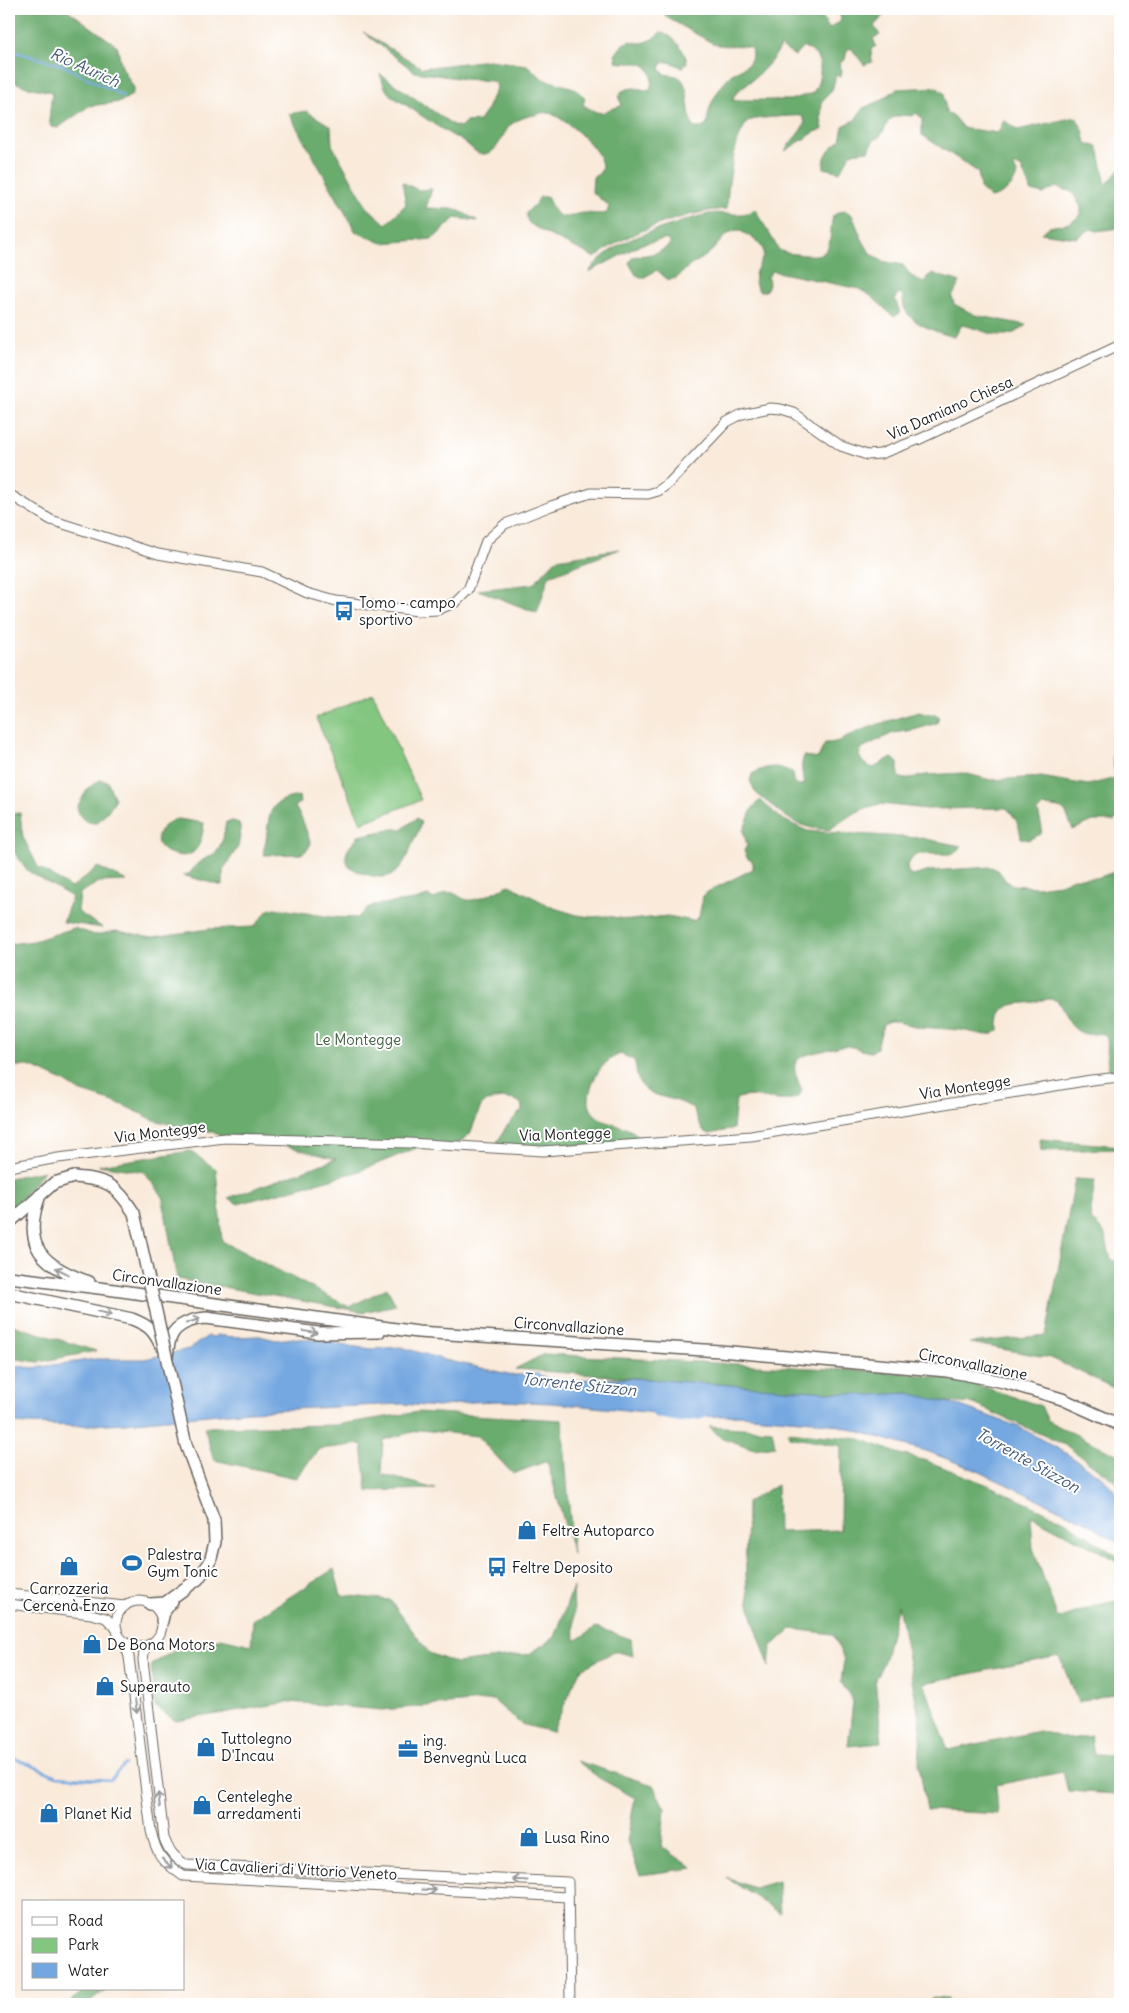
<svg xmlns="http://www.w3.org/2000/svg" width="1129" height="2013" font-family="Delius,sans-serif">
  <rect width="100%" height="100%" fill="#fff"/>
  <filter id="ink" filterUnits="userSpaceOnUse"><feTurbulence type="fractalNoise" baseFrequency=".02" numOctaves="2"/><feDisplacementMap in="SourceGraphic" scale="10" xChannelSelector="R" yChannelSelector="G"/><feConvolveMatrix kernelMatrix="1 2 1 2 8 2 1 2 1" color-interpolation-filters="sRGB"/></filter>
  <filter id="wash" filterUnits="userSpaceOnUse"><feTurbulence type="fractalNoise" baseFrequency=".0096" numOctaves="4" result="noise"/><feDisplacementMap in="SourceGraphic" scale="20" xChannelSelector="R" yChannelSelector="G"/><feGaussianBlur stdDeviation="1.12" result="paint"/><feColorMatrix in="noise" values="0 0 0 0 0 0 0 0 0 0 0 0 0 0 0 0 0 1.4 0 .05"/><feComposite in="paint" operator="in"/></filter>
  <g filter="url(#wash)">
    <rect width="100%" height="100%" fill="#f9eada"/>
    <path fill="#83c680" stroke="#50714e" d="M 373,693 L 421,800 L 361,823 L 316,718 Z"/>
    <g fill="#6aab6e" stroke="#436445" fill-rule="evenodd">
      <path d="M 9,9 L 66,9 L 69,11 L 117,46 L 122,67 L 134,88 L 132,95 L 120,102 L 89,106 L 58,128 L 51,127 L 49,120 L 52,92 L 27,87 L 9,80 Z"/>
      <path d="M 663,9 L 816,9 L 820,11 L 829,29 L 841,21 L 839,9 L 884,9 L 884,15 L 874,26 L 880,35 L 873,38 L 876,46 L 871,49 L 872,62 L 864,65 L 851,48 L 847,50 L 845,60 L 839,63 L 842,71 L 841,77 L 836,75 L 832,91 L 822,101 L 821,118 L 823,129 L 815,132 L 785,151 C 791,140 800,134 805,122 L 802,116 C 796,115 753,118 749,121 C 734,133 727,190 727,209 C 691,210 621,234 595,258 C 573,245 547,237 528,222 L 526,213 L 536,203 L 540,197 L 547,197 C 551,203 551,210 557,214 C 566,221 573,214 583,213 C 591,213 598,215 607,213 L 609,206 L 592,192 L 593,177 C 624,166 565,117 549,113 C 544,112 540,113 534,115 C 527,116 519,119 513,123 C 502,130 500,155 482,154 C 475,154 470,145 464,142 C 443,131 425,118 406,105 C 400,101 391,97 387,91 C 384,87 382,79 380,74 L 453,125 L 460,127 L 465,122 L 479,121 L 487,109 L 497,86 L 492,81 L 464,79 L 415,72 L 363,32 L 422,68 L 489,60 L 527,65 L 543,79 L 574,88 L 585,98 L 583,105 L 596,112 L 603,113 C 609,108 615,109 622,105 L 619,99 L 621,92 C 631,86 638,88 649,91 C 655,80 652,64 637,63 C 630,62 625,64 617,62 L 615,55 L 623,44 L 630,41 C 644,46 650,41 661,32 C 673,35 685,50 687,62 L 683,68 L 670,62 L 663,62 L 660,68 L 664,74 C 669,75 675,75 679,77 C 691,84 686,116 694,128 L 701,128 L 707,125 C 708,105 715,95 727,79 C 736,67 756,69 751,48 C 739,43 726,48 714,44 L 666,17 ZM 780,46 L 795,56 L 803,47 C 825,54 823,76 813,93 L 790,100 L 732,100 C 736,91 744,86 752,80 C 762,72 776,58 780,46 Z"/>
      <path d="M 936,87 L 944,93 L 946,112 L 954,117 L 963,128 L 998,133 L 1004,120 L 1017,130 L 1076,117 L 1083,130 L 1086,143 L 1098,147 L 1106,185 L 1120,169 L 1120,228 L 1096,231 L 1091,229 L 1076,238 L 1041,233 L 1049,227 L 1070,223 L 1081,215 L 1081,207 L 1072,192 L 1056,187 L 1043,194 L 1031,191 L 1021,167 L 1013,165 L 1017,174 C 1014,186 1003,196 990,198 L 980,188 L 978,172 L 922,135 L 922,118 L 916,113 L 913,116 C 878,112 893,131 873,141 L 869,151 L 851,153 L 840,172 L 824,168 C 823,155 830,148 840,141 L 843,126 L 855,120 L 863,108 L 880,101 L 897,89 Z"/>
      <path d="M 306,111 L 331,126 L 332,145 L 367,207 L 386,224 L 406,204 L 402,182 L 418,190 L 432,189 L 426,208 L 456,209 L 478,221 L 455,218 L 433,239 L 382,243 L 356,232 L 289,114 Z"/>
      <path d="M 755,209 L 779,250 C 787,254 797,254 807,255 C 836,258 828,236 833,216 L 839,212 L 846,211 L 852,215 L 862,239 L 870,253 L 882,261 L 903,265 L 911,276 L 925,283 L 927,277 L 933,273 C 942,278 951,278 960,282 L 952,297 L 954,304 L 975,315 L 1026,325 C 1004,345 986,330 962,325 L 954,337 C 936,332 897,320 904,296 L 898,293 L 895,299 L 900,312 L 894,317 L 871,296 L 859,289 L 772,271 L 768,277 L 769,284 L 766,291 L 759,291 C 744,270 773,260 760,244 C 757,241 741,230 737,230 C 723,233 717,248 707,255 C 701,260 694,262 687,268 C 684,271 680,276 676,278 C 675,279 670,279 668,280 L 657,270 L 643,278 L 636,275 L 629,263 L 633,257 C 649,254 660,255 671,243 L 665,239 L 642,244 L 589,272 C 609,244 640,235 672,225 C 684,221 697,216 709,214 C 723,211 743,219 755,209 Z"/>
      <path d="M 620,549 L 549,576 L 537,613 L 478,590 L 533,584 L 557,559 Z"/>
      <path d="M 919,712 C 927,715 932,713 939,716 L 937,723 L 914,730 L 893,733 L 862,748 L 859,755 C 862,763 866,766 874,768 L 886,760 L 893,758 L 898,763 L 898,777 L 905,779 L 926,775 L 964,773 L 991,780 L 1041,777 L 1088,785 L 1116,778 L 1112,756 L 1120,752 L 1120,817 L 1114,821 L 1093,821 L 1073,830 C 1063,808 1069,809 1044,806 L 1038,811 L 1042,827 L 1041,834 L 1028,840 L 1021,838 C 1020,827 1015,815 1006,808 L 927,809 L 880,804 L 866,808 L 851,815 L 829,830 L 812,828 L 798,824 L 785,816 L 756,793 L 750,781 L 752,774 C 766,766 779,764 792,773 L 793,780 L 798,785 L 805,784 C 802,774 800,766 804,756 L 818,758 L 825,743 C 842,743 846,736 862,730 C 881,723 900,717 919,712 Z"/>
      <path d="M 100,780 L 107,781 L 115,799 L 112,806 L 97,823 C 85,823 80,819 77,807 L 88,788 Z"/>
      <path d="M 299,796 L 300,803 L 295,807 L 302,819 L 311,844 L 307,850 L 301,854 L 264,855 C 263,848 265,846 266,840 C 270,813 267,801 299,796 Z"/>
      <path d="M 760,800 L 782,819 L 807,831 L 921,838 L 961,846 L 954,854 L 916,854 L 907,865 L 908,872 L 913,876 L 930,871 L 991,867 L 998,870 L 1006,881 L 1013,885 L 1036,887 L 1060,884 L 1073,878 L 1097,878 L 1120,870 L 1120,1071 L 1110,1070 C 1104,1059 1110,1047 1106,1035 C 1100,1032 1093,1035 1086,1034 C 1070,1031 1065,1014 1058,1001 C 1048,997 1043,1000 1034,1002 C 1014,1005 998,1001 999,1030 L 993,1034 L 986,1035 L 960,1030 L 920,1027 L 897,1022 L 889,1022 L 883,1025 L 877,1048 L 871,1052 C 862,1051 854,1046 844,1046 C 837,1046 829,1050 822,1051 C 792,1057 789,1062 802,1090 L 799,1096 C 780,1108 755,1090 736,1099 L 733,1129 L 710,1134 L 703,1131 C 698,1123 697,1112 690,1107 C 675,1096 645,1099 638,1079 C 636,1073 636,1066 634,1060 L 621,1054 C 610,1057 598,1069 594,1080 C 584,1104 588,1116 613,1124 C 618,1126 623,1126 628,1129 C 635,1132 641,1138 647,1143 L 493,1150 L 506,1127 L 522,1110 L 521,1103 L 515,1100 L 501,1098 L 487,1101 L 481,1106 L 470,1134 L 452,1148 L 419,1147 L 357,1172 L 238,1204 L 228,1198 L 336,1159 L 249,1136 L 223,1137 L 210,1131 L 188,1129 L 154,1120 L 123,1105 L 79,1091 L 65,1082 L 35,1068 L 28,1066 L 9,1066 L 9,944 L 34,941 L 74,928 L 95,935 L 116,931 L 153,937 L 209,929 L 254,927 L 268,910 L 275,908 L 331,917 L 357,918 L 368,908 L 374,905 L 415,900 L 428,896 L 435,899 C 456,883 457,902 472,900 C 485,898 497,890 509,885 L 554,908 L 577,915 L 591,917 L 607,916 L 630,920 L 668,916 L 693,921 L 699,917 L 703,896 L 709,891 L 753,869 L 753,862 L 747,858 L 744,851 L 747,845 L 743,831 L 752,809 Z"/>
      <path d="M 20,813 L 23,837 L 38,867 L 71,888 L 98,867 L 127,881 L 99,882 L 80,893 L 78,912 L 103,928 L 63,922 L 72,897 L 28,871 L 9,845 L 9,814 Z"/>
      <path d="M 417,818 L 421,823 C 419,831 415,837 412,845 C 400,874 391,884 359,872 C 353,869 347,866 346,859 C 345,848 354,844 358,836 L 393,829 L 402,829 Z"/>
      <path d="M 178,819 L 204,823 C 202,840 198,860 176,855 C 172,854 165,852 162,849 C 149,838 166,820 178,819 Z"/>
      <path d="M 233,821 L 239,823 L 241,830 L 238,847 L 223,870 L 223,886 L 182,875 L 189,874 L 198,863 L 217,852 L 223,839 L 226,822 Z"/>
      <path d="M 1040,1139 L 1120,1146 L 1120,1149 L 1041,1151 Z"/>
      <path d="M 190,1151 L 216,1169 L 222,1241 L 349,1307 L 387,1288 L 396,1305 L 364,1312 L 177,1279 L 162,1195 L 144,1172 L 99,1165 Z"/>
      <path d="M 44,1171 L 17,1204 L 9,1208 L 9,1178 Z"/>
      <path d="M 1075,1179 L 1095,1180 L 1090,1218 L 1104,1232 L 1111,1260 L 1120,1262 L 1120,1391 L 1051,1358 L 969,1343 L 1046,1335 Z"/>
      <path d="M 9,1324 L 96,1351 L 39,1362 L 9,1358 Z"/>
      <path d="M 544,1354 L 907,1373 L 972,1383 L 1041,1406 L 1048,1421 L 1120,1456 L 1120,1485 L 1067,1446 L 974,1404 L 515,1369 Z"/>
      <path d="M 418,1412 L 562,1420 L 573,1554 L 547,1461 L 513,1474 L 477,1436 L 420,1430 L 383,1440 L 381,1474 L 435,1489 L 367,1491 L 362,1444 L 319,1449 L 296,1478 L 214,1460 L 204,1427 L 335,1425 Z"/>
      <path d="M 709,1426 L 772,1430 L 775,1446 L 754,1449 L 720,1437 Z"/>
      <path d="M 788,1432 L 860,1439 L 900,1454 L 927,1461 L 988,1485 L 1065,1521 L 1120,1558 L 1120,1562 L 1031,1516 L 1033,1548 L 1058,1619 L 1098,1605 L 1120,1600 L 1120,1692 L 1078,1702 L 1059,1656 L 924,1683 L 948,1750 L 1039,1731 L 1068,1739 L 1091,1736 L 1094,1754 L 1119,1755 L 1116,1794 L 1068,1791 L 1063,1772 L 996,1785 L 998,1814 L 927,1810 L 919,1765 L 921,1728 L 898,1605 L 884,1662 L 875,1679 L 882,1743 L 848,1746 L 853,1701 L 841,1682 L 844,1660 L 833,1634 L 791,1629 L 771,1647 L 769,1666 C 763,1645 753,1625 749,1603 C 743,1571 747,1535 747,1502 L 777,1485 L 778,1532 L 840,1530 L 841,1446 L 789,1437 Z"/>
      <path d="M 334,1569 L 341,1595 L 390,1600 L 429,1653 L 456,1663 L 529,1654 L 555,1637 L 573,1587 L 575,1641 L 596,1627 L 631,1639 L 633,1656 L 615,1651 L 580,1670 L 552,1732 L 521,1724 L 493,1700 L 382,1710 L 289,1702 L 176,1721 L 155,1707 L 151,1665 L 172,1652 L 221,1638 L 251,1645 L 253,1620 Z"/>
      <path d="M 577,1761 L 653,1785 L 665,1809 L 661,1846 L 693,1868 L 640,1875 L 627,1841 L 635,1798 L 599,1778 Z"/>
      <path d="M 727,1878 L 754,1888 L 778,1881 L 780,1913 Z"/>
      <path d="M 87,1989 L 108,1989 L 91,2001 L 90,2004 L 66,2004 Z"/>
      <path d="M 931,1998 L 948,1999 L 949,2004 L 931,2004 Z"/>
    </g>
    <path fill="#74a7e0" stroke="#48627e" d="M 217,1335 L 233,1337 L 259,1336 L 276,1340 L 293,1338 L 328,1341 L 341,1345 L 372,1349 L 401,1347 L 445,1360 L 513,1375 L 538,1374 L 559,1383 L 588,1379 L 633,1378 L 870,1395 L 909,1393 L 961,1406 L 1019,1427 L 1064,1452 L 1102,1477 L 1120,1496 L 1120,1544 L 1086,1522 L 978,1471 L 929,1452 L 836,1425 L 813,1421 L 740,1415 L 697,1417 L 552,1403 L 500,1401 L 472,1402 L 438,1407 L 402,1404 L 250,1411 L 125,1423 L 73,1426 L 9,1423 L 9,1365 L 33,1368 L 96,1359 L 145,1359 L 189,1349 L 208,1336 L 216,1337 Z"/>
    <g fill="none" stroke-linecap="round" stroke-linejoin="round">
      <g stroke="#74a7e0" stroke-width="2.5">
        <path d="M 9,50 L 62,65 L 123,96"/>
        <path d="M 9,1756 L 57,1776 L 110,1780 L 125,1764"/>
      </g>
      <path stroke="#74a7e0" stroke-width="14" d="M 658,1411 L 681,1415 L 701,1412"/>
    </g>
  </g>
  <g filter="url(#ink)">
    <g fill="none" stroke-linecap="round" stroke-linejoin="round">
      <defs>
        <g id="secondary">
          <path d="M 9,494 L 51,520 L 158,554 L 262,572 L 307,593 L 336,601 L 418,611 L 438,610 L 456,602 L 468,590 L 486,541 L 505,524 L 551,506 L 591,493 L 648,494 L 658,491 L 669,483 L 727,422 L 742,414 L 770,408 L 781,409 L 794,413 L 841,446 L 867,455 L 880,454 L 920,439 L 1120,345"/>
          <path d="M 9,1167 L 58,1158 L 225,1138 L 409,1143 L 543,1151 L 751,1136 L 1091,1080 L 1120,1077"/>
          <path d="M 9,1594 L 125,1606"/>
          <circle cx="139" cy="1624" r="23"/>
          <path d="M 9,1604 L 91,1614 L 106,1618 L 117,1629"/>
          <path d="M 124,1641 L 129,1657 L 151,1831 C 157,1856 162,1861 183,1876 L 568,1897"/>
          <path d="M 145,1646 L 143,1660 L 164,1838 C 168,1850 175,1859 187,1865 L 568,1882 L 570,2004"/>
        </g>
        <g id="highway">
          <path d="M 40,1195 C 21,1246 42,1266 89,1282"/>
          <path d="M 9,1223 L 54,1183 L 74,1177"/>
          <path d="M 9,1277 L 107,1289 L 418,1332 L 720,1351 L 947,1371 L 1004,1382 L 1062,1399 L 1120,1425"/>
          <path d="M 9,1293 L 132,1319 C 149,1326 153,1329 161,1346"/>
          <path d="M 167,1357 C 168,1351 168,1343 171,1337 C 176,1324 193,1319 206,1318 L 318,1333 L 379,1332"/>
          <path d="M 150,1604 L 165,1603 L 198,1579 L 210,1562 L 215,1542 L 214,1520"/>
          <path d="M 162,1621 L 164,1612 L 172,1601"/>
        </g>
      </defs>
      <use href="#secondary" stroke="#69645e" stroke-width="11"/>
      <use href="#highway" stroke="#69645e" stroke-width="14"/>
      <use href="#secondary" stroke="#fff" stroke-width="9"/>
      <use href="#highway" stroke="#fff" stroke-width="11"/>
      <defs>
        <path id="highway-bridge" d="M 74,1177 C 109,1180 115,1184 134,1213 L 186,1445 L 214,1520"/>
      </defs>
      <use href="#highway-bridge" stroke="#69645e" stroke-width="14" stroke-linecap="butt"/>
      <use href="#highway-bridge" stroke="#fff" stroke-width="11"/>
    </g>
    <defs><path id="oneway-shaft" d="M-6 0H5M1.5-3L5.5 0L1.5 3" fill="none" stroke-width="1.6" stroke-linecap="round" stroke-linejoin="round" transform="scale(1.25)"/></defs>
    <g stroke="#999">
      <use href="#oneway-shaft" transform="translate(62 1271) rotate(-153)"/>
      <use href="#oneway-shaft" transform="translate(105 1313) rotate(12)"/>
      <use href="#oneway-shaft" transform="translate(193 1321) rotate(-19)"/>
      <use href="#oneway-shaft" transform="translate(310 1332) rotate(8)"/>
      <use href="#oneway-shaft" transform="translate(136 1706) rotate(82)"/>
      <use href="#oneway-shaft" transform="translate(159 1800) rotate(-97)"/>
      <use href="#oneway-shaft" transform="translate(167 1863) rotate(46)"/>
      <use href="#oneway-shaft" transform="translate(520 1880) rotate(-177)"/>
      <use href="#oneway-shaft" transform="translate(429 1890) rotate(3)"/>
    </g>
  </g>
  <defs>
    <symbol id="bus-bare" viewBox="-9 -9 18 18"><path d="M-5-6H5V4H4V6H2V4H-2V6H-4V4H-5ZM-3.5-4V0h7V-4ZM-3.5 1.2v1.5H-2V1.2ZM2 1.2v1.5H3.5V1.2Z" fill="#1f6fb2" stroke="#fff" stroke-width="2.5" paint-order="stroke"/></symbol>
    <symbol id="shop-bare" viewBox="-9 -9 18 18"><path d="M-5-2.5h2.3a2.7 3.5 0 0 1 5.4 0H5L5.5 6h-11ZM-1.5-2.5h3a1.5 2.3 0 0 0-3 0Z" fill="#1f6fb2" stroke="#fff" stroke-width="2.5" paint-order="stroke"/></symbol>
    <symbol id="stadium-bare" viewBox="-9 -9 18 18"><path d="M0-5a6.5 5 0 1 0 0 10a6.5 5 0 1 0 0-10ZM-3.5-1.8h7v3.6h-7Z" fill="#1f6fb2" stroke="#fff" stroke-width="2.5" paint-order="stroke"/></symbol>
    <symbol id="office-bare" viewBox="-9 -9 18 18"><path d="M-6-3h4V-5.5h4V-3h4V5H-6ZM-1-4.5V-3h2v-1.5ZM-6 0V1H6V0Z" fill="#1f6fb2" stroke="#fff" stroke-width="2.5" paint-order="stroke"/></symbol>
  </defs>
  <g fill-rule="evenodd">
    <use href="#bus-bare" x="330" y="597" width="28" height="28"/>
    <use href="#shop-bare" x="513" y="1516" width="28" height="28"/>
    <use href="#stadium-bare" x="118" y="1549" width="28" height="28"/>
    <use href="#shop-bare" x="55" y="1552" width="28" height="28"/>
    <use href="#bus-bare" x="483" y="1553" width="28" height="28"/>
    <use href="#shop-bare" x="78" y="1630" width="28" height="28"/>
    <use href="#shop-bare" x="91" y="1672" width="28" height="28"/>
    <use href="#shop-bare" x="192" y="1733" width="28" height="28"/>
    <use href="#office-bare" x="394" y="1735" width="28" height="28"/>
    <use href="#shop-bare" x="188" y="1791" width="28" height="28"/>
    <use href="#shop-bare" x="35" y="1799" width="28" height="28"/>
    <use href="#shop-bare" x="515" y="1823" width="28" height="28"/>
  </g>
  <g text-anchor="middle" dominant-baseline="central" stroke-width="4" stroke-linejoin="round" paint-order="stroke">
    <g font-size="15" fill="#1c1c1c" stroke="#fff">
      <text transform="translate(950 408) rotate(-24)">Via Damiano Chiesa</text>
      <text transform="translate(965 1087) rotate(-9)">Via Montegge</text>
      <text transform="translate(160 1132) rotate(-7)">Via Montegge</text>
      <text transform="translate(565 1134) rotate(-2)">Via Montegge</text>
      <text transform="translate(167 1282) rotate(8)">Circonvallazione</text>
      <text transform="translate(569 1326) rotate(4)">Circonvallazione</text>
      <text transform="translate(973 1364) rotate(11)">Circonvallazione</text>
      <text transform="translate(296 1869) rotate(3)">Via Cavalieri di Vittorio Veneto</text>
    </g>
    <g font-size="15" fill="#1c1c1c" stroke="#fff" text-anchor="start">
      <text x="359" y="602">Tomo - campo<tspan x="359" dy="17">sportivo</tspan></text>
      <text x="542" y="1530">Feltre Autoparco</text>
      <text x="147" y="1554">Palestra<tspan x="147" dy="17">Gym Tonic</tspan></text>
      <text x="512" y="1567">Feltre Deposito</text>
      <text x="69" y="1588" text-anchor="middle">Carrozzeria<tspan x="69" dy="17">Cercenà Enzo</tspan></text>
      <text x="107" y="1644">De Bona Motors</text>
      <text x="120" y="1686">Superauto</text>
      <text x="221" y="1738">Tuttolegno<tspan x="221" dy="17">D'Incau</tspan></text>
      <text x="423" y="1740">ing.<tspan x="423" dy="17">Benvegnù Luca</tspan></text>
      <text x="217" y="1796">Centeleghe<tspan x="217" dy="17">arredamenti</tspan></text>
      <text x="64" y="1813">Planet Kid</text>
      <text x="544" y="1837">Lusa Rino</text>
    </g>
    <g font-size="15" fill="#456044" stroke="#fff">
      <text x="358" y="1039">Le Montegge</text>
    </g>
    <g font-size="16" font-style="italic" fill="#445b74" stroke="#fff">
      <text transform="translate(85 67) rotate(24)">Rio Aurich</text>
      <text transform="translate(579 1384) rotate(6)">Torrente Stizzon</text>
      <text transform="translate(1028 1460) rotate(29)">Torrente Stizzon</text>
    </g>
  </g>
  <rect width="1129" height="2013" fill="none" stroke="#fff" stroke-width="30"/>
  <rect x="22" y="1900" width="162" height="90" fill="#ffffff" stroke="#a4a4a4"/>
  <rect x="32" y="1917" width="25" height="8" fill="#ffffff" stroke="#a4a4a4"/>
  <text x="68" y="1926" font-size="15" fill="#1c1c1c">Road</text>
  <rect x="32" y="1938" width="25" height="15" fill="#83c680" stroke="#a4a4a4"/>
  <text x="68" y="1950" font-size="15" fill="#1c1c1c">Park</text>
  <rect x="32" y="1963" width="25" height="15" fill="#74a7e0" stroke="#a4a4a4"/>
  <text x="68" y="1976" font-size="15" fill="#1c1c1c">Water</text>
</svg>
